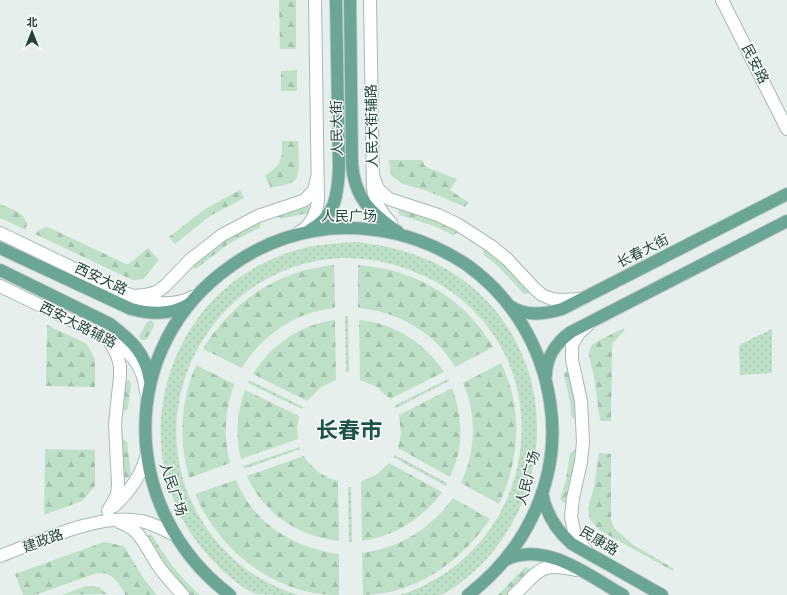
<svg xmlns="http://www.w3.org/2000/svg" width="787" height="595" font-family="'Fira Sans Condensed','Noto Sans SC',sans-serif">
  <defs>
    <pattern id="grass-dots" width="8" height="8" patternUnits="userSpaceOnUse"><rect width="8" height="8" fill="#bfe0c8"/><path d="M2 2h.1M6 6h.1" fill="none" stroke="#a4c1ad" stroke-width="1.8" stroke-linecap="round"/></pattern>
    <pattern id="forest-firs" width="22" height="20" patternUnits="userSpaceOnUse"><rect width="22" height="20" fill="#bfe0c8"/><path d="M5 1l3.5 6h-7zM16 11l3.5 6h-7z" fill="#a4c1ad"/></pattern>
  </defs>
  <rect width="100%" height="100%" fill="#e6efeb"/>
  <g fill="url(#grass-dots)">
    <path d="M 357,242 C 384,245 410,251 435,263 C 548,319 569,464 489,556 C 481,566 452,593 439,595 C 427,595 413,595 400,595 C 542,549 567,357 436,282 C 407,266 374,257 341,258 C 202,265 126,428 214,538 C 235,565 265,585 298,595 C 289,595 263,595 256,594 C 234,586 205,554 192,535 C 127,438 167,301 277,257 C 302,246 329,243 357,242 Z"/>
    <path d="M 345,316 L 348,316 L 349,372 L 346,372 Z"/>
    <path d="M 772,329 L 772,373 L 740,375 L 739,347 L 741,344 Z"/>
    <path d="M 448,379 L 449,381 L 396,408 L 394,406 Z"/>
    <path d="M 249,380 L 303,407 L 302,409 L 248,383 Z"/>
    <path d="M 300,447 L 300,449 L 244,469 L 243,466 Z"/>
    <path d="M 395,455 L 447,483 L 446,486 L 393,457 Z"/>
    <path d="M 348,487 L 351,487 L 352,542 L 349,542 Z"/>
  </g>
  <g fill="url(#forest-firs)">
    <path d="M 279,0 L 296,0 L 296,49 L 280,49 Z"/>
    <path d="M 297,70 L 297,91 L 281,91 L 281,71 Z"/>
    <path d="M 282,141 L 298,141 C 298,151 302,176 293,182 C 287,185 277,186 271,188 L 265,176 C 282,164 282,161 282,141 Z"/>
    <path d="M 389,160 L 422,160 L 424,165 L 428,168 L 457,179 L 450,190 L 468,202 L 465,207 L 425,190 L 403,184 L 393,177 L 390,172 Z"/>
    <path d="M 240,190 L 244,198 L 210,216 L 175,244 L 169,237 L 205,209 Z"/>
    <path d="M 0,204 C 11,209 31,214 26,230 L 0,218 Z"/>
    <path d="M 307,205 L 310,209 L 308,213 L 281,219 L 276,216 L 276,215 Z"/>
    <path d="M 399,208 L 418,211 L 458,230 L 457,233 L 453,235 L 434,226 L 400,215 L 398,212 Z"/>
    <path d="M 259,221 L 261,225 L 259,228 L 228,244 L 197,268 L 195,269 L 192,266 L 207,249 Z"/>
    <path d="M 46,227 L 50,228 L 126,264 L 129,264 L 148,248 L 159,260 L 143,279 L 134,280 L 130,279 L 35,234 L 39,230 Z"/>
    <path d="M 486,248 L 489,248 L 530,291 L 529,293 L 525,294 L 523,293 L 499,267 L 484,255 L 483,251 Z"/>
    <path d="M 334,265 L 335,308 C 297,311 261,336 242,368 L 203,349 C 232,301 279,270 334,265 Z"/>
    <path d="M 358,265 C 414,269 465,298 493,347 L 455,367 C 435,332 397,311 358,308 Z"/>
    <path d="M 151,320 L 154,323 L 154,326 L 146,340 L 141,340 L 139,336 L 147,322 Z"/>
    <path d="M 335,320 L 336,380 L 321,387 L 307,401 L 253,374 C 271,345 301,324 335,320 Z"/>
    <path d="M 359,320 C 394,323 425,343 444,372 L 390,399 L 377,387 L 360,380 Z"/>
    <path d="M 47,325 L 87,344 L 95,359 L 95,387 L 46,386 Z"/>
    <path d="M 624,328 L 625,330 L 613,343 L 612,348 L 611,421 L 600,421 L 594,377 L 589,356 L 590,349 L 592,345 L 598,341 Z"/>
    <path d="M 501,363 C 523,407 520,461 499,504 L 461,483 C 476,452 477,414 463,383 Z"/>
    <path d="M 196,365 L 234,384 C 225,411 223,436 230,463 L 189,478 C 179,439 180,402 196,365 Z"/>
    <path d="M 567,371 L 570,371 L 578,418 L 576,419 L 572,418 L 571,416 L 570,402 L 564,374 Z"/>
    <path d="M 129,380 L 131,384 L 128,408 L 127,410 L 123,411 L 121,410 L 125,381 Z"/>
    <path d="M 452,388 C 463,417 464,449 450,477 L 398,448 L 401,433 L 399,415 Z"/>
    <path d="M 245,390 L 299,416 L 297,428 L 298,439 L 241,459 C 235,436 237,412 245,390 Z"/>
    <path d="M 123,439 L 127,442 L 131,475 L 127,478 L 123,477 L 122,440 Z"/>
    <path d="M 45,449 L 95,450 L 95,486 L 82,501 L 44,515 Z"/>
    <path d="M 574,450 L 577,451 L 568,502 L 564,503 L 560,499 L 566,480 L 570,453 Z"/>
    <path d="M 599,453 L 611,454 L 611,519 L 614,528 L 632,544 L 674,569 L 673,571 L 599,530 L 590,519 L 588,508 L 594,487 Z"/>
    <path d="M 304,456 C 312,469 323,477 338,481 L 339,541 C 299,537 263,513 247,476 Z"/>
    <path d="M 389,463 L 442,492 C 422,519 395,536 362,541 L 361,481 L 376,475 Z"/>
    <path d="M 236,480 C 253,523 294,548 339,554 L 339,595 C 275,595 220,552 195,494 Z"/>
    <path d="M 453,498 L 490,519 C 462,561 415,595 363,595 L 362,553 C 400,548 430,529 453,498 Z"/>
    <path d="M 150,535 L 153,536 C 165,558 181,578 200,595 L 188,595 L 174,581 L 146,537 Z"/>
    <path d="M 104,542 L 124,546 L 144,579 L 157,595 L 125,595 C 124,590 121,588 119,584 C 112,575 105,571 94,574 L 35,595 L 23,595 L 15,574 Z"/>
    <path d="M 525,567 L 529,568 L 531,572 L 510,595 L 498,595 Z"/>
    <path d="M 86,586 L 99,587 L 107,594 L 62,595 Z"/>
  </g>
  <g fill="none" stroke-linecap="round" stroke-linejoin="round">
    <defs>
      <g id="tertiary">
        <path d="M 722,0 L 787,129"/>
        <path d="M 373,176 L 378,189 L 389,199 L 438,215 L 457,224 L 491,246 L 507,259 L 535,289 L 542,295 L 552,299 L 560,300 L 582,299"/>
        <path d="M 0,233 L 137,299 C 156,305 177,305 195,296"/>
        <path d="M 0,286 C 21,296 43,307 64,317 C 88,328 116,338 133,358 C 141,368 145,380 146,392"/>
        <path d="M 122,292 L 133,296 L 145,295 L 157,292 L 166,285 L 190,260 L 222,235 L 258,216 L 297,203 L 305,200 L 314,190 L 317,178"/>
        <path d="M 588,325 L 579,333 L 572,345 L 572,360 L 581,401 L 583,442 L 581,462 L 573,498 L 571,517 L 575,535 L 588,553"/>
        <path d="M 114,506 C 130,491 141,476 147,454"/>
        <path d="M 108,511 L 117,495 L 118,484 L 115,424 L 120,376 L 120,366 L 117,355 L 110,342"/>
        <path d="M 119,522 C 142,529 146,549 159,567 C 166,577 175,586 183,595"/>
        <path d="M 0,556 C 38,542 101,512 141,521 C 153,523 164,530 175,535"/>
        <path d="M 514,595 C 539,572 538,561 576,570"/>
      </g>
      <g id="secondary">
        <path d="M 370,0 L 373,188 C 375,202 381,213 391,223"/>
        <path d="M 298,233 C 311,226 316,215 318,201 L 315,0"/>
      </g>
      <g id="primary">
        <path d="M 350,0 L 352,163 C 354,198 371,213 398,232"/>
        <path d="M 310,230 C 336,216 338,194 339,167 L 336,0"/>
        <path d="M 0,248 L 131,309 C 150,314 172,315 189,304"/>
        <path d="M 0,270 L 110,324 C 131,340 146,353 150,381"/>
        <path d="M 510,306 C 526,317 545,314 562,309 L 787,194"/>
        <path d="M 546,375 C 546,357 557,342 571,332 L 787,221"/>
        <path d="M 542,493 C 546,514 556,530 572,544 L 662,595"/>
        <path d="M 505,560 C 546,540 589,576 623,595"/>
        <path d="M 230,595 C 119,511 115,347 231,266 C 264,242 305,228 346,228 C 390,228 431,241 467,265 C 512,297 542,347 550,402 C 562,477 527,550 468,595"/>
      </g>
    </defs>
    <use href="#tertiary" stroke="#a8b8b2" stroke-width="14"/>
    <use href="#secondary" stroke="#a4bbb3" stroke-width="14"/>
    <use href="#primary" stroke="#c2cac8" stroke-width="14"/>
    <use href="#tertiary" stroke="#fff" stroke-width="12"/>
    <use href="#secondary" stroke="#fff" stroke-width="12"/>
    <use href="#primary" stroke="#6aa596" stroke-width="12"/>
  </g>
  <g text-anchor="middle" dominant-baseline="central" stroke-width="3" stroke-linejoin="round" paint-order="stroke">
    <g font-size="14" fill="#24423a" stroke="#f7fbf9">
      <text transform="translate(755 64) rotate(63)">民安路</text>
      <text transform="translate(372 126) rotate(-91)">人民大街辅路</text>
      <text transform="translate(337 128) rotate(-91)">人民大街</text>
      <text x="349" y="216">人民广场</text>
      <text transform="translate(643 251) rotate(-27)">长春大街</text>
      <text transform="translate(101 279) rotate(25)">西安大路</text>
      <text transform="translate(78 325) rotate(27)">西安大路辅路</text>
      <text transform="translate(528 478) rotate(-75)">人民广场</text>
      <text transform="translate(173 489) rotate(71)">人民广场</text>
      <text transform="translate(43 541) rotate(-20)">建政路</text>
      <text transform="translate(599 541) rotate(31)">民康路</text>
    </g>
    <g font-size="22" font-weight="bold" fill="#1f5548" stroke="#f7fbf9">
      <text x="349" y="430">长春市</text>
    </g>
  </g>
  <g transform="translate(32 32)" stroke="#f7fbf9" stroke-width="3" paint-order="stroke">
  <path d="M0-3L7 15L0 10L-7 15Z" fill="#24423a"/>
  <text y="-6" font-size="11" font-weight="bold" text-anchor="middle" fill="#24423a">北</text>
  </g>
</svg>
